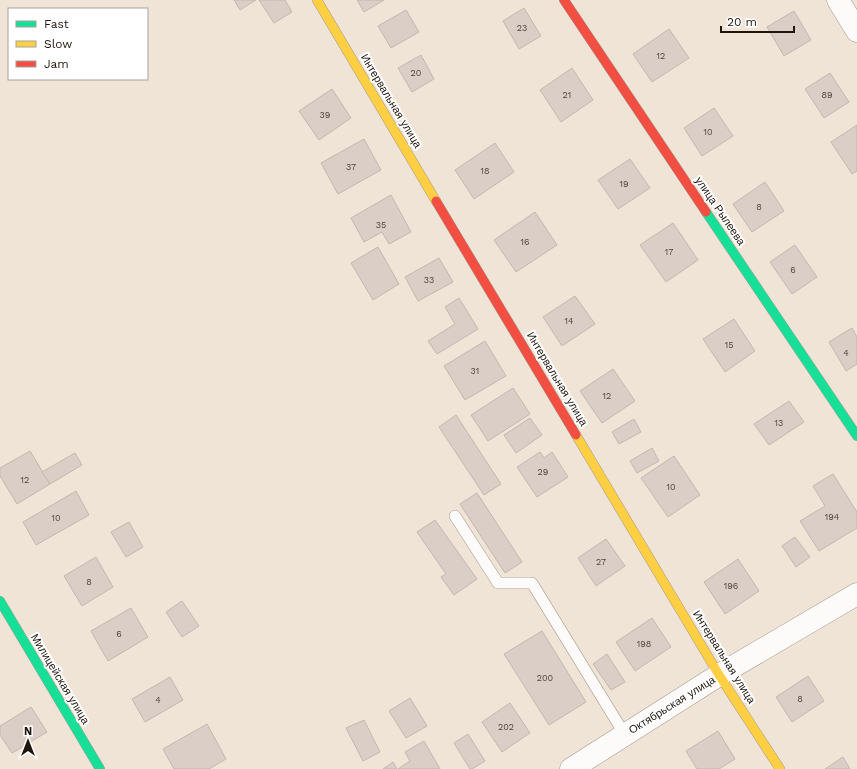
<svg xmlns="http://www.w3.org/2000/svg" width="857" height="769" font-family="'Work Sans',sans-serif">
  <rect width="100%" height="100%" fill="#f0e4d6"/>
  <g fill="#dacec6" stroke="#c3b7b0">
    <path d="M 234,0 L 256,0 L 240,10 Z"/>
    <path d="M 259,0 L 285,0 L 292,12 L 274,23 Z"/>
    <path d="M 357,0 L 384,0 L 364,12 Z"/>
    <path d="M 524,8 L 541,36 L 519,49 L 503,21 Z"/>
    <path d="M 406,10 L 419,32 L 391,48 L 378,26 Z"/>
    <path d="M 794,11 L 811,40 L 784,56 L 767,27 Z"/>
    <path d="M 669,29 L 689,58 L 652,82 L 633,54 Z"/>
    <path d="M 421,55 L 434,79 L 412,92 L 398,68 Z"/>
    <path d="M 572,68 L 593,100 L 561,122 L 540,90 Z"/>
    <path d="M 830,73 L 849,102 L 824,118 L 805,89 Z"/>
    <path d="M 332,89 L 351,118 L 319,140 L 299,111 Z"/>
    <path d="M 714,108 L 733,136 L 702,156 L 684,128 Z"/>
    <path d="M 857,125 L 857,171 L 852,174 L 831,142 Z"/>
    <path d="M 364,139 L 381,170 L 338,194 L 321,163 Z"/>
    <path d="M 495,143 L 514,172 L 474,199 L 455,170 Z"/>
    <path d="M 630,159 L 650,188 L 618,209 L 598,180 Z"/>
    <path d="M 765,182 L 784,211 L 752,232 L 733,204 Z"/>
    <path d="M 391,195 L 411,232 L 389,244 L 382,232 L 364,242 L 351,218 Z"/>
    <path d="M 535,212 L 557,245 L 516,272 L 494,240 Z"/>
    <path d="M 673,223 L 698,260 L 666,282 L 640,245 Z"/>
    <path d="M 795,245 L 817,277 L 792,294 L 770,262 Z"/>
    <path d="M 378,247 L 399,284 L 373,300 L 351,263 Z"/>
    <path d="M 439,258 L 453,282 L 418,301 L 405,277 Z"/>
    <path d="M 575,296 L 595,324 L 562,346 L 543,317 Z"/>
    <path d="M 459,298 L 478,329 L 437,354 L 428,341 L 455,324 L 445,307 Z"/>
    <path d="M 734,319 L 755,351 L 725,372 L 703,339 Z"/>
    <path d="M 852,328 L 857,337 L 857,364 L 846,371 L 829,342 Z"/>
    <path d="M 485,341 L 506,376 L 465,400 L 444,366 Z"/>
    <path d="M 613,369 L 635,401 L 602,423 L 580,391 Z"/>
    <path d="M 513,388 L 530,414 L 488,441 L 471,415 Z"/>
    <path d="M 789,401 L 804,422 L 769,445 L 754,424 Z"/>
    <path d="M 456,415 L 501,484 L 484,495 L 439,427 Z"/>
    <path d="M 530,418 L 542,435 L 516,453 L 504,435 Z"/>
    <path d="M 634,419 L 641,432 L 619,444 L 612,432 Z"/>
    <path d="M 652,448 L 659,461 L 637,473 L 630,461 Z"/>
    <path d="M 30,451 L 50,484 L 17,504 L 0,476 L 0,468 Z"/>
    <path d="M 540,452 L 544,458 L 552,452 L 568,477 L 537,497 L 517,467 Z"/>
    <path d="M 75,453 L 82,465 L 50,484 L 42,472 Z"/>
    <path d="M 674,456 L 700,495 L 668,517 L 641,478 Z"/>
    <path d="M 833,474 L 857,512 L 857,528 L 819,551 L 800,521 L 825,506 L 813,486 Z"/>
    <path d="M 76,491 L 89,515 L 36,545 L 23,522 Z"/>
    <path d="M 477,493 L 522,562 L 505,573 L 460,504 Z"/>
    <path d="M 435,520 L 477,579 L 454,595 L 441,577 L 446,574 L 417,532 Z"/>
    <path d="M 129,522 L 143,547 L 126,557 L 111,532 Z"/>
    <path d="M 795,537 L 810,557 L 796,567 L 782,546 Z"/>
    <path d="M 606,539 L 625,566 L 596,586 L 578,558 Z"/>
    <path d="M 96,557 L 113,587 L 82,606 L 64,576 Z"/>
    <path d="M 738,559 L 759,591 L 725,614 L 704,582 Z"/>
    <path d="M 182,601 L 199,626 L 182,637 L 166,612 Z"/>
    <path d="M 131,608 L 148,637 L 108,661 L 91,631 Z"/>
    <path d="M 652,618 L 671,647 L 635,671 L 616,642 Z"/>
    <path d="M 542,631 L 586,702 L 549,725 L 504,654 Z"/>
    <path d="M 607,654 L 625,682 L 611,690 L 593,664 Z"/>
    <path d="M 808,676 L 824,701 L 792,722 L 776,697 Z"/>
    <path d="M 170,677 L 183,700 L 145,722 L 132,699 Z"/>
    <path d="M 410,698 L 427,726 L 406,738 L 389,711 Z"/>
    <path d="M 510,703 L 530,733 L 502,752 L 482,722 Z"/>
    <path d="M 31,707 L 47,732 L 12,753 L 0,735 L 0,726 Z"/>
    <path d="M 364,720 L 380,752 L 363,761 L 346,728 Z"/>
    <path d="M 207,724 L 226,759 L 209,769 L 174,769 L 163,749 Z"/>
    <path d="M 718,731 L 735,759 L 719,769 L 697,769 L 686,751 Z"/>
    <path d="M 468,734 L 485,761 L 472,769 L 470,769 L 454,743 Z"/>
    <path d="M 424,741 L 440,769 L 398,769 L 410,761 L 405,752 Z"/>
    <path d="M 843,757 L 850,769 L 825,769 Z"/>
    <path d="M 393,762 L 397,769 L 383,769 Z"/>
  </g>
  <g fill="none" stroke-linecap="round" stroke-linejoin="round">
    <defs>
      <path id="lane" d="M 455,516 L 498,583 L 532,583 L 625,735"/>
      <g id="street">
        <path d="M 838,0 L 857,31"/>
        <path d="M 571,769 L 719,675 L 857,594"/>
      </g>
      <g id="fast">
        <path d="M 706,212 L 857,436"/>
        <path d="M 0,601 L 100,769"/>
      </g>
      <g id="slow">
        <path d="M 317,0 L 436,201"/>
        <path d="M 576,435 L 719,675 L 780,769"/>
      </g>
      <g id="jam">
        <path d="M 564,0 L 706,212"/>
        <path d="M 436,201 L 576,435"/>
      </g>
    </defs>
    <use href="#lane" stroke="#a49a90" stroke-width="12"/>
    <use href="#street" stroke="#a49a90" stroke-width="23"/>
    <use href="#fast" stroke="#a49a90" stroke-width="10"/>
    <use href="#slow" stroke="#a49a90" stroke-width="10"/>
    <use href="#jam" stroke="#a49a90" stroke-width="10"/>
    <use href="#lane" stroke="#fdfbf9" stroke-width="11"/>
    <use href="#street" stroke="#fdfbf9" stroke-width="22"/>
    <use href="#fast" stroke="#16e098" stroke-width="9"/>
    <use href="#slow" stroke="#ffcf43" stroke-width="9"/>
    <use href="#jam" stroke="#f24e42" stroke-width="9"/>
  </g>
  <g text-anchor="middle" dominant-baseline="central" stroke-width="4" stroke-linejoin="round" paint-order="stroke">
    <g font-size="9" fill="#4e453c">
      <text x="522" y="28">23</text>
      <text x="661" y="56">12</text>
      <text x="416" y="73">20</text>
      <text x="567" y="95">21</text>
      <text x="827" y="95">89</text>
      <text x="325" y="115">39</text>
      <text x="708" y="132">10</text>
      <text x="351" y="167">37</text>
      <text x="485" y="171">18</text>
      <text x="624" y="184">19</text>
      <text x="759" y="207">8</text>
      <text x="381" y="225">35</text>
      <text x="525" y="242">16</text>
      <text x="669" y="252">17</text>
      <text x="793" y="270">6</text>
      <text x="429" y="280">33</text>
      <text x="569" y="321">14</text>
      <text x="729" y="345">15</text>
      <text x="846" y="353">4</text>
      <text x="475" y="371">31</text>
      <text x="607" y="396">12</text>
      <text x="779" y="423">13</text>
      <text x="543" y="472">29</text>
      <text x="25" y="480">12</text>
      <text x="671" y="487">10</text>
      <text x="832" y="517">194</text>
      <text x="56" y="518">10</text>
      <text x="601" y="562">27</text>
      <text x="89" y="582">8</text>
      <text x="731" y="586">196</text>
      <text x="119" y="634">6</text>
      <text x="644" y="644">198</text>
      <text x="545" y="678">200</text>
      <text x="800" y="699">8</text>
      <text x="158" y="700">4</text>
      <text x="506" y="727">202</text>
    </g>
    <g font-size="11" fill="#1e160d" stroke="#fff">
      <text transform="translate(391 101) rotate(59)">Интервальная улица</text>
      <text transform="translate(720 211) rotate(56)">улица Рылеева</text>
      <text transform="translate(557 379) rotate(59)">Интервальная улица</text>
      <text transform="translate(724 657) rotate(58)">Интервальная улица</text>
      <text transform="translate(60 679) rotate(59)">Милицейская улица</text>
      <text transform="translate(672 705) rotate(-32)">Октябрьская улица</text>
    </g>
  </g>
  <rect x="8" y="8" width="140" height="72" fill="#ffffff" stroke="#a5a29e"/>
  <rect x="16" y="21" width="20" height="6" fill="#16e098" stroke="#a5a29e"/>
  <text x="44" y="28" font-size="12" fill="#1e160d">Fast</text>
  <rect x="16" y="41" width="20" height="6" fill="#ffcf43" stroke="#a5a29e"/>
  <text x="44" y="48" font-size="12" fill="#1e160d">Slow</text>
  <rect x="16" y="61" width="20" height="6" fill="#f24e42" stroke="#a5a29e"/>
  <text x="44" y="68" font-size="12" fill="#1e160d">Jam</text>
  <g transform="translate(28 741)" stroke="#ffffff" stroke-width="3" paint-order="stroke">
  <path d="M0-3L7 15L0 10L-7 15Z" fill="#1e160d"/>
  <text y="-6" font-size="11" font-weight="bold" text-anchor="middle" fill="#1e160d">N</text>
  </g>
  <path d="M721 26v6h73v-6" fill="none" stroke="#1e160d" stroke-width="2"/>
  <text x="727" y="26" font-size="12" fill="#1e160d" stroke="#ffffff" stroke-width="3" paint-order="stroke">20 m</text>
</svg>
